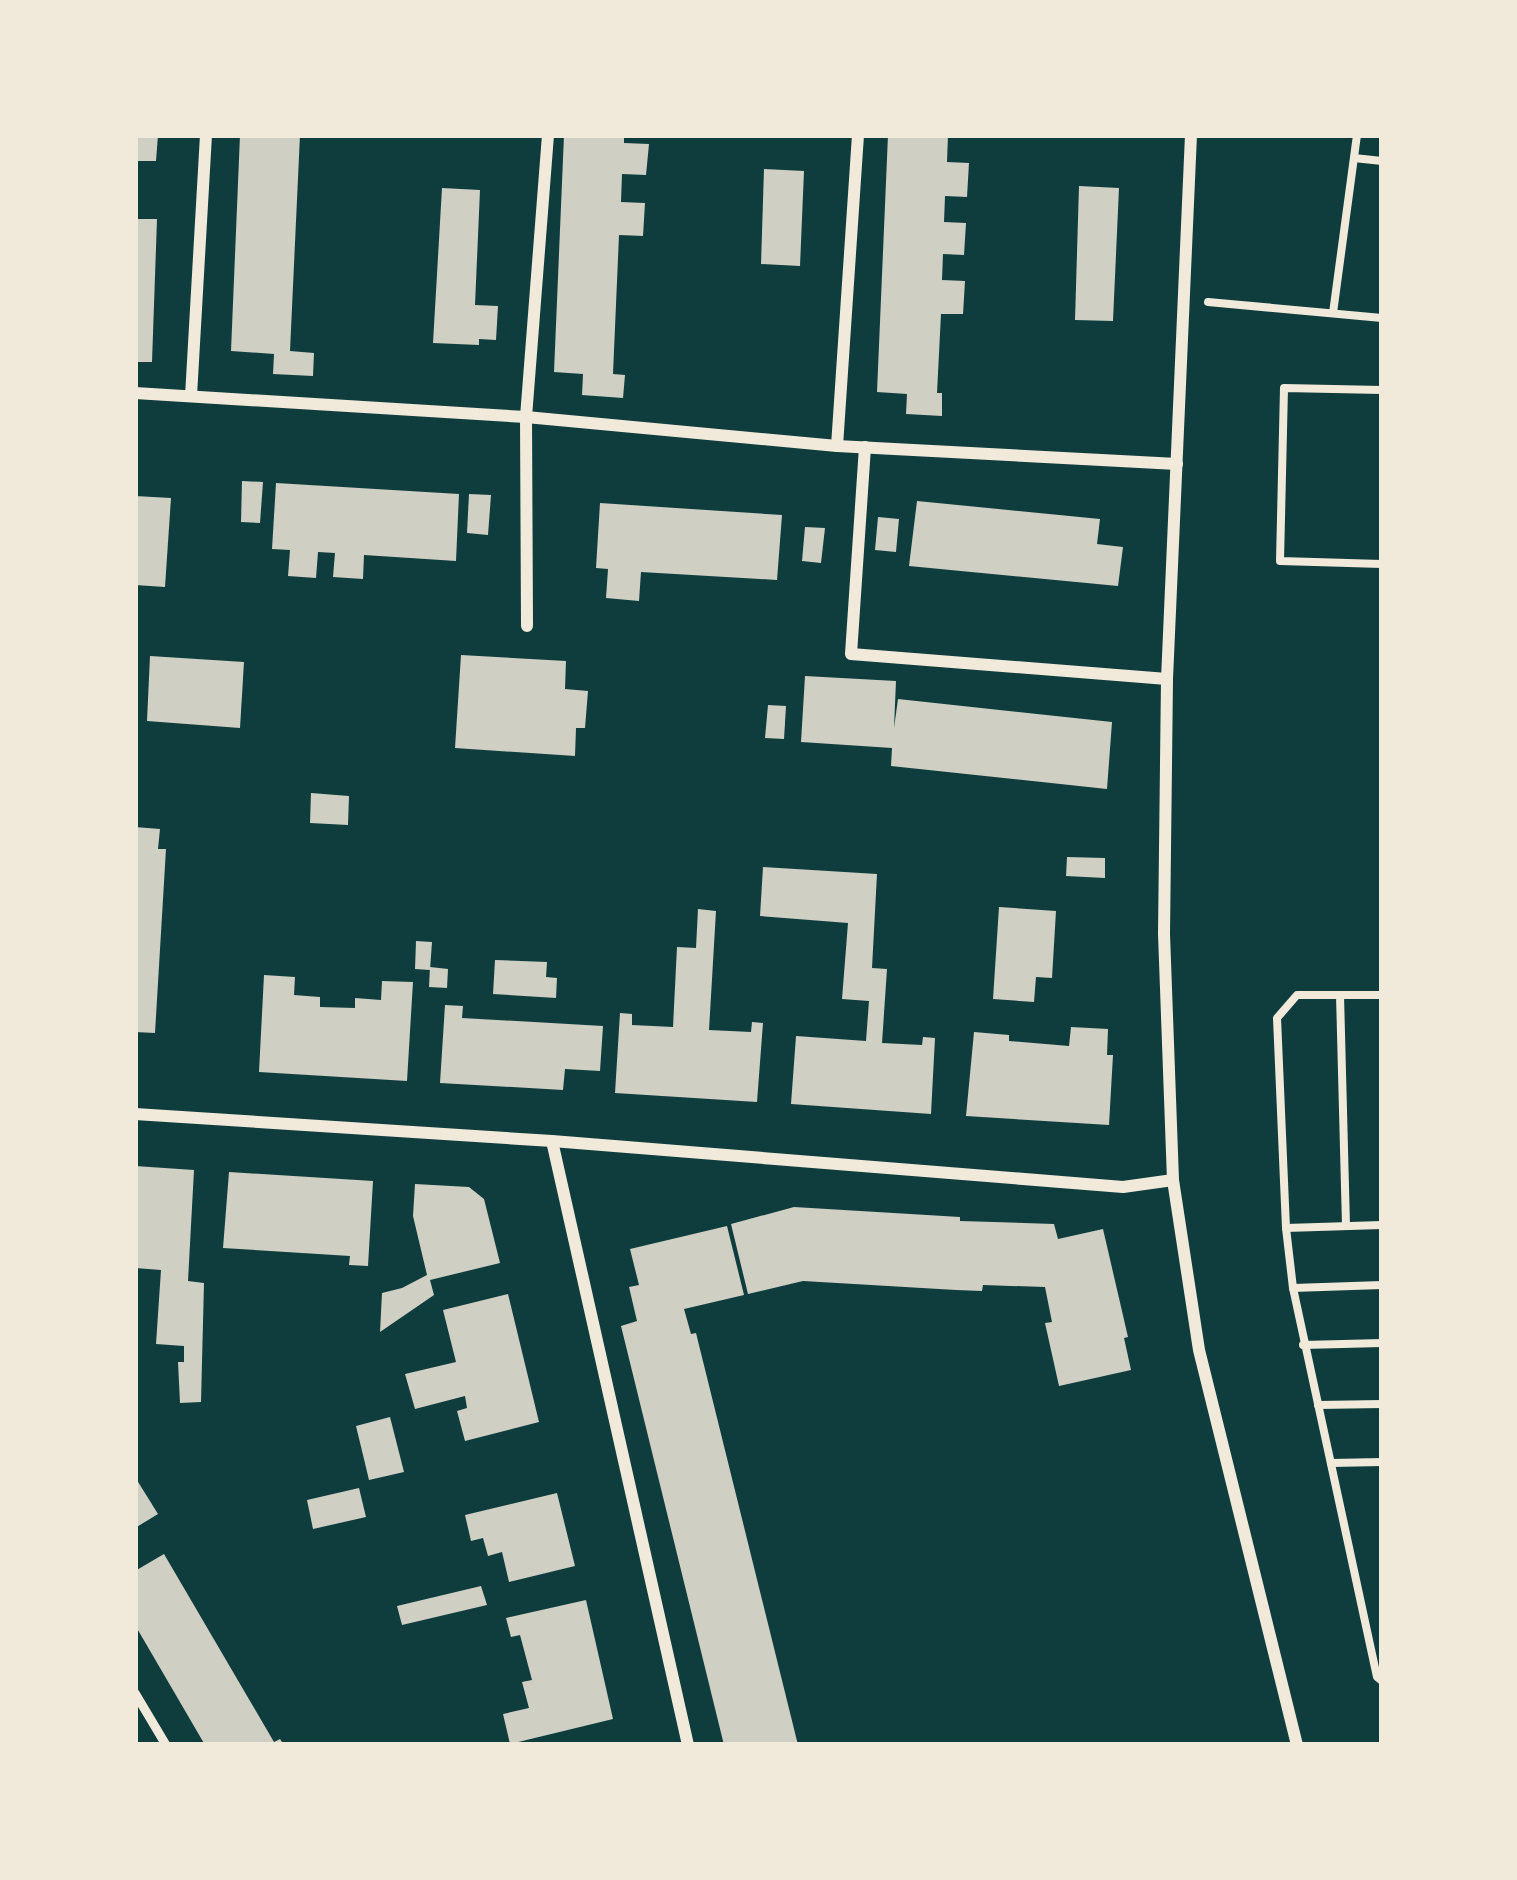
<svg xmlns="http://www.w3.org/2000/svg" width="1517" height="1880" font-family="'Titillium Web',sans-serif">
  <rect width="100%" height="100%" fill="#0f3d3e"/>
  <g fill="#cfcfc3">
    <path d="M 135,135 L 158,135 L 156,161 L 135,161 Z"/>
    <path d="M 240,135 L 300,135 L 290,351 L 314,353 L 313,376 L 273,374 L 274,354 L 231,351 Z"/>
    <path d="M 564,135 L 624,135 L 624,143 L 649,144 L 646,175 L 622,174 L 621,202 L 645,203 L 643,236 L 619,235 L 613,374 L 625,375 L 623,398 L 582,395 L 583,374 L 554,372 Z"/>
    <path d="M 888,135 L 948,135 L 947,162 L 969,163 L 967,197 L 945,196 L 944,222 L 966,223 L 964,255 L 943,254 L 942,280 L 965,281 L 963,314 L 941,314 L 937,393 L 942,393 L 942,416 L 906,414 L 907,394 L 877,392 Z"/>
    <path d="M 764,169 L 804,171 L 800,266 L 761,264 Z"/>
    <path d="M 1079,186 L 1119,188 L 1113,321 L 1075,320 Z"/>
    <path d="M 442,188 L 480,190 L 475,305 L 498,306 L 496,340 L 479,339 L 479,345 L 433,343 Z"/>
    <path d="M 135,219 L 157,219 L 152,362 L 135,362 Z"/>
    <path d="M 242,481 L 263,482 L 260,523 L 241,522 Z"/>
    <path d="M 276,483 L 459,494 L 456,561 L 364,555 L 363,579 L 333,577 L 335,553 L 318,552 L 316,578 L 288,576 L 290,550 L 272,549 Z"/>
    <path d="M 469,494 L 491,495 L 488,535 L 467,533 Z"/>
    <path d="M 135,496 L 171,498 L 165,587 L 135,585 Z"/>
    <path d="M 917,501 L 1100,519 L 1097,544 L 1123,547 L 1118,586 L 909,566 Z"/>
    <path d="M 600,503 L 782,515 L 777,580 L 641,572 L 639,601 L 606,598 L 608,569 L 596,568 Z"/>
    <path d="M 878,517 L 899,519 L 896,552 L 875,550 Z"/>
    <path d="M 805,527 L 825,528 L 821,563 L 802,561 Z"/>
    <path d="M 461,655 L 566,661 L 565,689 L 588,691 L 585,728 L 576,728 L 575,756 L 455,748 Z"/>
    <path d="M 150,656 L 244,662 L 240,728 L 147,721 Z"/>
    <path d="M 805,676 L 896,681 L 894,728 L 898,699 L 1112,722 L 1107,789 L 891,766 L 892,748 L 801,742 Z"/>
    <path d="M 768,705 L 786,706 L 784,739 L 765,738 Z"/>
    <path d="M 311,793 L 349,796 L 348,825 L 310,823 Z"/>
    <path d="M 135,827 L 160,829 L 158,849 L 166,849 L 155,1033 L 135,1032 Z"/>
    <path d="M 1067,857 L 1105,858 L 1105,878 L 1066,876 Z"/>
    <path d="M 763,867 L 877,874 L 872,968 L 887,969 L 882,1043 L 922,1045 L 923,1037 L 935,1038 L 931,1114 L 791,1104 L 796,1036 L 866,1041 L 869,1001 L 842,999 L 848,923 L 760,916 Z"/>
    <path d="M 999,907 L 1056,911 L 1052,978 L 1036,977 L 1034,1002 L 993,999 Z"/>
    <path d="M 698,909 L 716,911 L 709,1030 L 751,1032 L 752,1022 L 763,1023 L 757,1102 L 615,1093 L 620,1013 L 632,1014 L 632,1025 L 673,1027 L 677,947 L 696,948 Z"/>
    <path d="M 416,941 L 432,942 L 430,970 L 415,969 Z"/>
    <path d="M 495,960 L 547,962 L 546,977 L 557,978 L 556,998 L 493,994 Z"/>
    <path d="M 430,967 L 448,969 L 447,988 L 429,987 Z"/>
    <path d="M 264,975 L 295,977 L 294,995 L 320,997 L 320,1007 L 355,1008 L 355,998 L 381,1000 L 382,981 L 413,982 L 407,1081 L 259,1072 Z"/>
    <path d="M 445,1005 L 463,1006 L 462,1018 L 603,1026 L 600,1071 L 565,1069 L 563,1090 L 440,1083 Z"/>
    <path d="M 1071,1027 L 1108,1029 L 1107,1055 L 1113,1055 L 1109,1125 L 966,1116 L 974,1032 L 1009,1035 L 1009,1041 L 1069,1046 Z"/>
    <path d="M 135,1166 L 194,1170 L 188,1281 L 204,1283 L 201,1402 L 180,1403 L 178,1362 L 184,1362 L 184,1346 L 156,1344 L 161,1270 L 135,1268 Z"/>
    <path d="M 229,1172 L 373,1181 L 368,1266 L 349,1265 L 350,1256 L 223,1248 Z"/>
    <path d="M 415,1184 L 469,1187 L 484,1199 L 500,1263 L 430,1280 L 434,1295 L 380,1332 L 382,1293 L 402,1288 L 427,1275 L 413,1216 Z"/>
    <path d="M 794,1207 L 960,1217 L 960,1221 L 1054,1224 L 1058,1239 L 1103,1229 L 1128,1337 L 1124,1338 L 1131,1370 L 1059,1386 L 1045,1323 L 1052,1322 L 1045,1287 L 983,1285 L 982,1291 L 956,1290 L 803,1281 L 748,1294 L 731,1224 Z"/>
    <path d="M 727,1226 L 744,1295 L 684,1309 L 691,1334 L 696,1333 L 798,1745 L 724,1745 L 621,1326 L 637,1321 L 629,1287 L 639,1285 L 630,1249 Z"/>
    <path d="M 508,1294 L 539,1422 L 465,1441 L 457,1411 L 467,1408 L 465,1396 L 415,1409 L 405,1374 L 456,1362 L 443,1310 Z"/>
    <path d="M 390,1417 L 404,1472 L 369,1480 L 356,1426 Z"/>
    <path d="M 135,1477 L 158,1514 L 135,1528 Z"/>
    <path d="M 359,1488 L 366,1517 L 313,1529 L 307,1500 Z"/>
    <path d="M 557,1493 L 575,1566 L 509,1582 L 502,1552 L 488,1556 L 483,1538 L 471,1541 L 465,1515 Z"/>
    <path d="M 164,1554 L 274,1742 L 280,1739 L 284,1745 L 205,1745 L 135,1625 L 135,1571 Z"/>
    <path d="M 481,1586 L 487,1605 L 402,1625 L 397,1606 Z"/>
    <path d="M 586,1600 L 613,1719 L 510,1744 L 503,1714 L 529,1708 L 522,1682 L 532,1680 L 520,1635 L 511,1637 L 506,1618 Z"/>
  </g>
  <g fill="none" stroke-linecap="round" stroke-linejoin="round">
    <g stroke="#f1e9da" stroke-width="8">
      <path d="M 1354,158 L 1382,161"/>
      <path d="M 1208,302 L 1382,318"/>
      <path d="M 1333,313 L 1357,135"/>
      <path d="M 1382,390 L 1284,388 L 1280,561 L 1382,564"/>
      <path d="M 1340,995 L 1346,1226"/>
      <path d="M 1382,995 L 1297,995 L 1277,1018 L 1286,1228 L 1293,1288 L 1377,1677 L 1382,1681"/>
      <path d="M 1286,1228 L 1382,1225"/>
      <path d="M 1293,1288 L 1382,1285"/>
      <path d="M 1303,1345 L 1382,1343"/>
      <path d="M 1318,1405 L 1382,1404"/>
      <path d="M 1331,1463 L 1382,1462"/>
    </g>
    <path stroke="#f1e9da" stroke-width="9" d="M 135,1693 L 166,1745"/>
    <g stroke="#f1e9da" stroke-width="12">
      <path d="M 1191,135 L 1167,679 L 1164,934 L 1173,1180 L 1199,1350 L 1297,1745"/>
      <path d="M 135,393 L 526,417 L 837,446 L 1177,464"/>
      <path d="M 191,396 L 206,135"/>
      <path d="M 837,446 L 858,135"/>
      <path d="M 865,447 L 851,654 L 1167,679"/>
      <path d="M 527,626 L 526,417 L 548,135"/>
      <path d="M 135,1114 L 552,1141 L 1123,1187 L 1173,1180"/>
      <path d="M 552,1141 L 688,1745"/>
    </g>
  </g>
  <rect width="1517" height="1880" fill="none" stroke="#f1e9da" stroke-width="276"/>
</svg>
